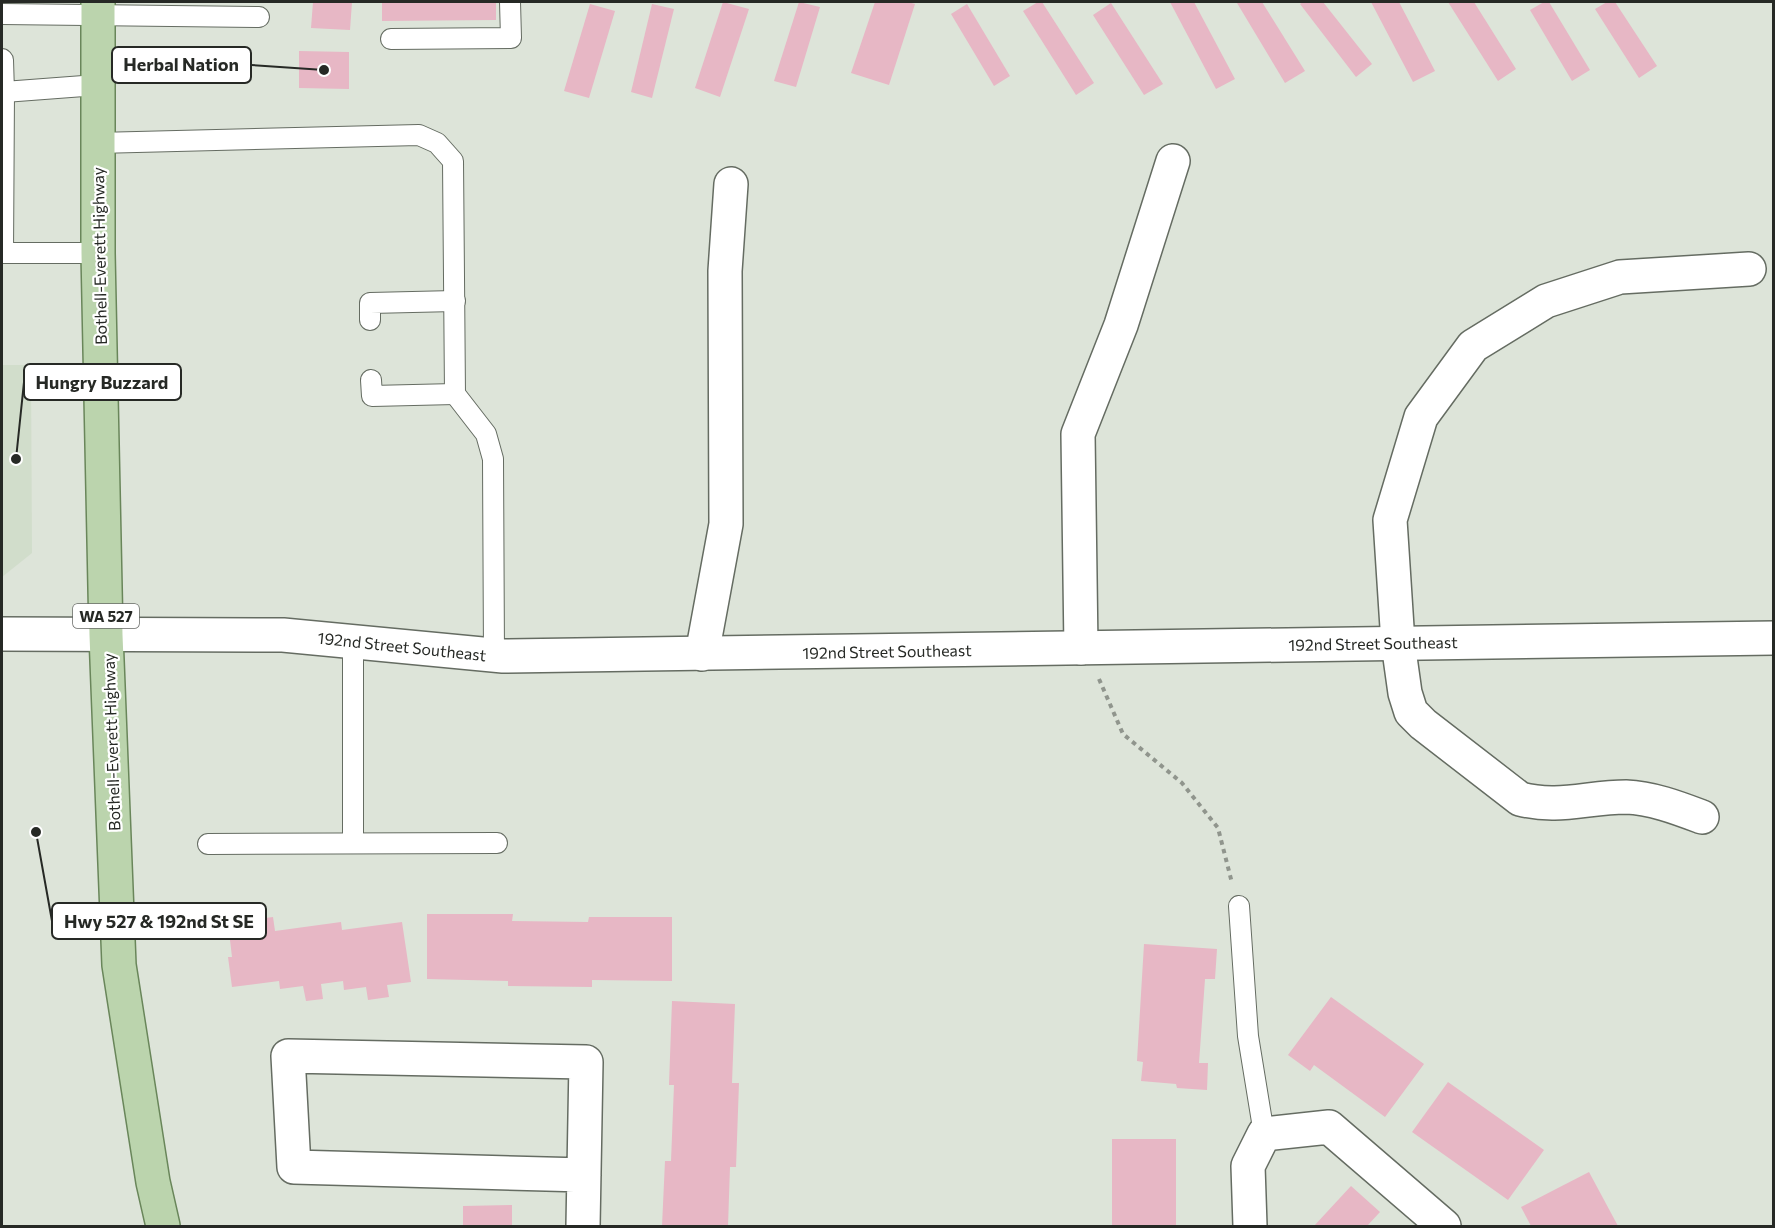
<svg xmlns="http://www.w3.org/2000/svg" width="1775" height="1228" font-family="Commissioner,sans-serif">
  <rect width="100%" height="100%" fill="#dde4d9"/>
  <path fill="#d1ddcb" d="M 2,365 L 31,365 L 32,553 L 2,577 Z"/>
  <g fill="#e7b7c5">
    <path d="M 313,2 L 352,2 L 350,30 L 311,28 Z"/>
    <path d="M 382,2 L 496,2 L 496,20 L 382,21 Z"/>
    <path d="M 723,2 L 749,9 L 720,97 L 695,88 Z"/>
    <path d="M 799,2 L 820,7 L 796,87 L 774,81 Z"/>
    <path d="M 875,2 L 908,2 L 915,4 L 889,85 L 851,73 Z"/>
    <path d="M 1038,2 L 1042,2 L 1094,83 L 1076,95 L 1023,11 Z"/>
    <path d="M 1170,2 L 1194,2 L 1235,79 L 1216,89 Z"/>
    <path d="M 1240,2 L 1262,2 L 1305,71 L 1285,83 L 1237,3 Z"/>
    <path d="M 1303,2 L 1323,2 L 1372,64 L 1356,77 L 1300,4 Z"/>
    <path d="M 1371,2 L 1399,2 L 1435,71 L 1413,82 Z"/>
    <path d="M 1448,2 L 1474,2 L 1516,69 L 1498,81 Z"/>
    <path d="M 1544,2 L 1549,2 L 1590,70 L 1572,81 L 1530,10 Z"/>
    <path d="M 1607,2 L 1615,2 L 1657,66 L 1639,78 L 1595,9 Z"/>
    <path d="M 1111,3 L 1163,84 L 1144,95 L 1093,15 Z"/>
    <path d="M 590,4 L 615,11 L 589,98 L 564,91 Z"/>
    <path d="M 652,4 L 674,9 L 652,98 L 631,92 Z"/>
    <path d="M 967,4 L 1010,76 L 994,86 L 951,14 Z"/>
    <path d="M 299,51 L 349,52 L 349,89 L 299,88 Z"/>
    <path d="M 427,914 L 513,914 L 512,921 L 588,922 L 589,917 L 672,917 L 672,981 L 592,980 L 592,987 L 508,986 L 508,981 L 427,979 Z"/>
    <path d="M 273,917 L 275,931 L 341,922 L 342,930 L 402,922 L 411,982 L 387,985 L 389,997 L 368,1000 L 366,987 L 344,990 L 343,981 L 321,984 L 323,999 L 306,1001 L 303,986 L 280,989 L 279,981 L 232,987 L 228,957 L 232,957 L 228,923 Z"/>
    <path d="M 1144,944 L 1217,949 L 1215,979 L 1205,979 L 1199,1063 L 1208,1063 L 1207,1090 L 1177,1088 L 1176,1084 L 1141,1081 L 1143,1062 L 1137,1061 Z"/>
    <path d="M 1331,997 L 1424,1064 L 1385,1117 L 1314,1065 L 1310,1071 L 1288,1055 Z"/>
    <path d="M 672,1001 L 735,1004 L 732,1083 L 739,1083 L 736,1167 L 730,1167 L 728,1226 L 662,1226 L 665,1161 L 671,1161 L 674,1085 L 669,1085 Z"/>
    <path d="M 1448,1082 L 1544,1150 L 1508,1200 L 1412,1132 Z"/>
    <rect x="1112" y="1139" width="64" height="87"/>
    <path d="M 1589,1172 L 1618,1226 L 1531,1226 L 1521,1207 Z"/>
    <path d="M 1351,1186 L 1380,1212 L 1367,1226 L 1314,1226 Z"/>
    <path d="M 512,1205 L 512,1226 L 463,1226 L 463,1206 Z"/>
  </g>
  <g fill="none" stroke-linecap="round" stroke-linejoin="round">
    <defs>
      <g id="lane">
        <path d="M 2,14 L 259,17"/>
        <path d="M 391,39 L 511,38 L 510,2"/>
        <path d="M 2,59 L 3,60 L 4,92 L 97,85"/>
        <path d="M 97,143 L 419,135 L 437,143 L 453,161 L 455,394 L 486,434 L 493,459 L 494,655"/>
        <path d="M 2,253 L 98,253"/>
        <path d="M 3,253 L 4,92"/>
        <path d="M 370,320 L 370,303 L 455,301"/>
        <path d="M 371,380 L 372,396 L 455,394"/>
        <path d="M 353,843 L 353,641"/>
        <path d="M 208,844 L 497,843"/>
        <path d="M 1239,906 L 1248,1036 L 1264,1134"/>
      </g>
      <g id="street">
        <path d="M 2,634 L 283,635 L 503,656 L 1774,638"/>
        <path d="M 1081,648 L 1078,434 L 1121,325 L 1173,161"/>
        <path d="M 702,654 L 726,524 L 725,271 L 731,184"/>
        <path d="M 1702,817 C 1678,808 1652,798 1626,797 C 1588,797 1558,809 1520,799 L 1423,724 L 1411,712 L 1405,693 L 1398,643 L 1390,520 L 1421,417 L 1473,346 L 1546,301 L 1620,277 L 1749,269"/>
        <path d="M 583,1226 L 586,1062 L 288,1056 L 294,1167 L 584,1175"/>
        <path d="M 1250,1226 L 1248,1166 L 1264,1134 L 1329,1127 L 1444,1226"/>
      </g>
      <path id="primary" d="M 98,2 L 98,253 L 106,635 L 119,965 L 153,1182 L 163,1226"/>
    </defs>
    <use href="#lane" stroke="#656c62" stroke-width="22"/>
    <use href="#street" stroke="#656c62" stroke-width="36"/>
    <use href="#primary" stroke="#69865a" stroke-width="36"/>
    <path stroke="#90958d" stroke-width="4" stroke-dasharray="4.5 4.5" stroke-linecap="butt" d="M 1099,679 L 1123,734 L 1182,783 L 1218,828 L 1232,883"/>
    <use href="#lane" stroke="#fff" stroke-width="20"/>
    <use href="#street" stroke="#fff" stroke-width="33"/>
    <use href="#primary" stroke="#bbd4ad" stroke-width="33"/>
  </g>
  <g text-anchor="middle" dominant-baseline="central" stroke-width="4.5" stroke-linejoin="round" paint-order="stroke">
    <rect fill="#fff" stroke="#676966" stroke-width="1.5" x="73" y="604" width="66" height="24" rx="4.5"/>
    <g font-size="15" font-weight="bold" fill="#262925">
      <text x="106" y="616">WA 527</text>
    </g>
    <g font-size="16" fill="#262925" stroke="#fff">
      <text transform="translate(99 256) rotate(-91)">Bothell-Everett Highway</text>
      <text transform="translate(1373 643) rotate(-1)">192nd Street Southeast</text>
      <text transform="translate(402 646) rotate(6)">192nd Street Southeast</text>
      <text transform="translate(887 651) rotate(-1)">192nd Street Southeast</text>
      <text transform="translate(111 742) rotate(-92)">Bothell-Everett Highway</text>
    </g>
  </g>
  <path fill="none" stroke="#262925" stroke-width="2" d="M324 70L251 65M16 459L24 382M36 832L52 921"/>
  <g fill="#262925" stroke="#fff" stroke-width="2">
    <circle cx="324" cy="70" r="6"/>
    <circle cx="16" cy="459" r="6"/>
    <circle cx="36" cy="832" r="6"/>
  </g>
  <g fill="#fff" stroke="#262925" stroke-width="2">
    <rect x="112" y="47" width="139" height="36" rx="6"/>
    <rect x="24" y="364" width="157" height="36" rx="6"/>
    <rect x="52" y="903" width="214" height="36" rx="6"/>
  </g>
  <g font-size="18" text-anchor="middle" font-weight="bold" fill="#262925">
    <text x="181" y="71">Herbal Nation</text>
    <text x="102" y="389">Hungry Buzzard</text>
    <text x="159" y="928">Hwy 527 &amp; 192nd St SE</text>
  </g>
  <rect width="1775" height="1228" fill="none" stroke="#262925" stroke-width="6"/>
</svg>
